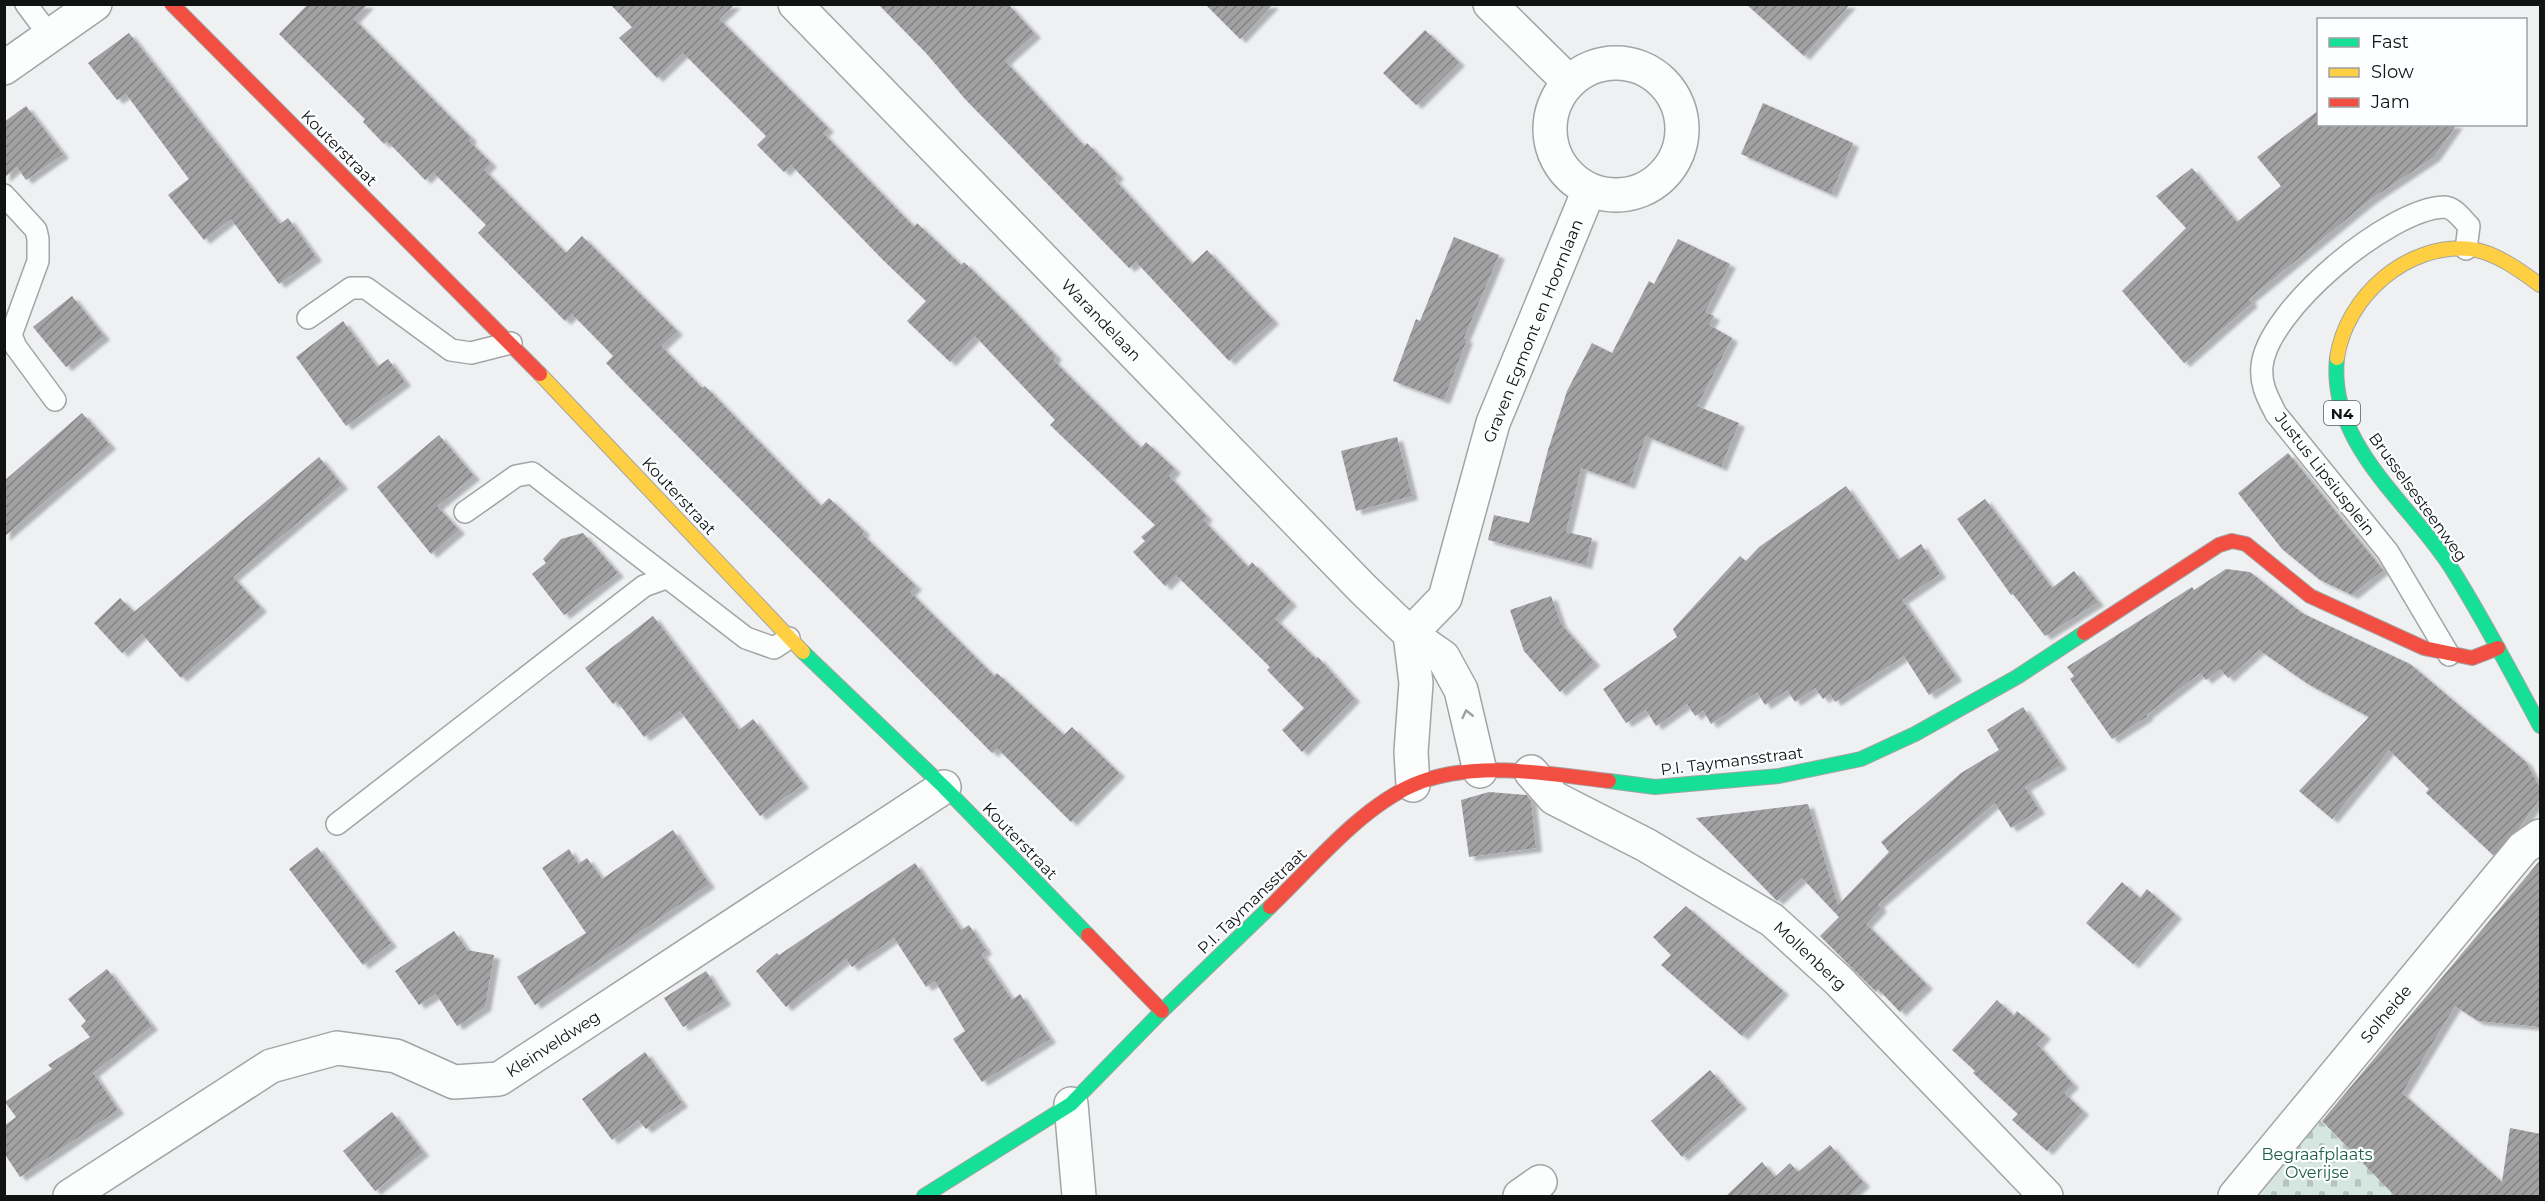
<svg xmlns="http://www.w3.org/2000/svg" width="2545" height="1201" font-family="Montserrat,sans-serif">
  <defs>
    <pattern id="cemetery-stones" width="16" height="16" patternUnits="userSpaceOnUse" patternTransform="scale(1.5)"><rect width="16" height="16" fill="#d5e5df"/><path d="M2 7V4a2 2 0 0 1 4 0v3zM10 15v-3a2 2 0 0 1 4 0v3z" fill="#b6c4be"/></pattern>
    <pattern id="building-hatch" width="6" height="6" patternUnits="userSpaceOnUse" patternTransform="scale(1.5)"><rect width="6" height="6" fill="#a2a2a4"/><path d="M-1 1l2-2M0 6l6-6M5 7l2-2" fill="none" stroke="#838384"/></pattern>
    <filter id="shadow"><feDropShadow dx="6" dy="4" stdDeviation="1.5" flood-color="#0004"/></filter>
  </defs>
  <rect width="100%" height="100%" fill="#eef0f2"/>
  <path fill="url(#cemetery-stones)" d="M 2315,1115 L 2396,1196 L 2249,1196 Z"/>
  <g fill="url(#building-hatch)" filter="url(#shadow)">
    <path d="M 308,4 L 368,4 L 354,19 L 471,138 L 469,141 L 491,163 L 484,170 L 566,253 L 582,236 L 677,331 L 661,346 L 702,388 L 705,386 L 821,506 L 829,498 L 864,531 L 862,534 L 916,586 L 910,592 L 994,676 L 997,673 L 1064,735 L 1072,727 L 1119,773 L 1071,822 L 997,748 L 992,753 L 625,383 L 606,363 L 613,356 L 572,314 L 565,321 L 478,233 L 486,225 L 433,172 L 425,180 L 387,141 L 384,144 L 363,122 L 365,119 L 279,34 Z"/>
    <path d="M 610,4 L 735,4 L 719,19 L 828,128 L 823,133 L 914,227 L 917,223 L 961,265 L 964,262 L 1007,304 L 1056,356 L 1053,360 L 1141,448 L 1146,442 L 1175,469 L 1169,476 L 1207,517 L 1203,520 L 1248,567 L 1252,562 L 1291,602 L 1275,619 L 1316,659 L 1318,657 L 1354,698 L 1302,752 L 1282,730 L 1304,708 L 1267,670 L 1270,667 L 1176,575 L 1165,586 L 1133,552 L 1145,541 L 1141,537 L 1155,525 L 1050,425 L 1055,420 L 975,336 L 950,362 L 907,321 L 926,301 L 884,261 L 791,165 L 784,172 L 757,145 L 766,136 L 683,53 L 657,78 L 619,38 L 632,27 Z"/>
    <path d="M 878,4 L 1008,4 L 1035,34 L 1005,61 L 1084,146 L 1087,143 L 1118,175 L 1114,179 L 1192,264 L 1207,250 L 1273,320 L 1229,361 L 1136,262 L 1129,268 L 965,99 L 926,53 Z"/>
    <path d="M 1205,4 L 1273,4 L 1240,39 Z"/>
    <path d="M 1746,4 L 1850,4 L 1804,56 Z"/>
    <path d="M 1425,30 L 1459,62 L 1416,105 L 1383,73 Z"/>
    <path d="M 129,33 L 280,224 L 288,218 L 316,257 L 279,284 L 231,219 L 204,240 L 168,195 L 189,179 L 126,94 L 117,100 L 88,63 Z"/>
    <path d="M 1763,103 L 1853,143 L 1831,194 L 1741,154 Z"/>
    <path d="M 26,106 L 63,154 L 26,180 L 17,167 L 4,178 L 4,122 Z"/>
    <path d="M 2319,110 L 2319,124 L 2457,124 L 2434,157 L 2371,199 L 2249,299 L 2252,303 L 2184,363 L 2122,291 L 2186,228 L 2156,196 L 2192,168 L 2237,222 L 2281,186 L 2257,157 Z"/>
    <path d="M 1454,237 L 1499,255 L 1464,338 L 1467,339 L 1444,400 L 1393,381 L 1416,319 L 1420,321 Z"/>
    <path d="M 1678,239 L 1730,264 L 1705,312 L 1714,316 L 1709,325 L 1732,338 L 1697,406 L 1739,423 L 1721,467 L 1646,436 L 1629,485 L 1581,468 L 1566,532 L 1592,538 L 1586,565 L 1488,540 L 1494,515 L 1529,523 L 1548,450 L 1567,391 L 1592,343 L 1612,353 L 1649,281 L 1654,284 Z"/>
    <path d="M 72,296 L 104,336 L 66,367 L 33,327 Z"/>
    <path d="M 343,321 L 377,367 L 388,359 L 405,382 L 346,426 L 296,357 Z"/>
    <path d="M 82,413 L 110,445 L 4,537 L 4,481 Z"/>
    <path d="M 439,435 L 474,476 L 437,506 L 459,530 L 431,554 L 377,487 Z"/>
    <path d="M 1397,437 L 1412,496 L 1356,511 L 1341,451 Z"/>
    <path d="M 2288,453 L 2383,570 L 2352,595 L 2320,580 L 2282,549 L 2238,493 Z"/>
    <path d="M 319,457 L 342,485 L 233,577 L 261,608 L 181,678 L 142,634 L 122,653 L 94,623 L 120,598 L 134,612 Z"/>
    <path d="M 1846,486 L 1898,560 L 1921,544 L 1940,574 L 1902,600 L 1956,677 L 1929,695 L 1904,656 L 1835,702 L 1830,694 L 1823,699 L 1815,688 L 1795,702 L 1787,690 L 1765,705 L 1757,692 L 1711,724 L 1703,710 L 1695,716 L 1687,704 L 1656,726 L 1646,710 L 1626,723 L 1603,689 L 1677,637 L 1673,629 L 1740,556 L 1746,561 L 1759,547 Z"/>
    <path d="M 1985,499 L 2052,588 L 2074,571 L 2098,602 L 2045,636 L 2013,594 L 2011,595 L 1957,519 Z"/>
    <path d="M 583,533 L 618,573 L 564,615 L 532,574 L 546,563 L 543,559 L 561,539 Z"/>
    <path d="M 2226,569 L 2250,572 L 2302,613 L 2410,664 L 2526,762 L 2541,790 L 2541,797 L 2519,828 L 2493,855 L 2426,793 L 2429,789 L 2389,750 L 2332,819 L 2299,791 L 2369,717 L 2308,684 L 2259,650 L 2228,678 L 2220,669 L 2206,680 L 2200,673 L 2146,715 L 2148,716 L 2112,739 L 2070,679 L 2074,676 L 2067,667 L 2192,587 L 2194,590 Z"/>
    <path d="M 1551,596 L 1561,624 L 1594,662 L 1560,692 L 1524,651 L 1510,610 Z"/>
    <path d="M 653,616 L 739,730 L 753,719 L 803,784 L 760,816 L 680,711 L 644,737 L 617,701 L 613,704 L 585,668 Z"/>
    <path d="M 2023,707 L 2061,765 L 2025,787 L 2039,810 L 2011,828 L 1995,803 L 1878,904 L 1881,908 L 1866,924 L 1927,985 L 1900,1012 L 1878,989 L 1876,992 L 1820,936 L 1839,917 L 1802,878 L 1777,901 L 1696,818 L 1808,804 L 1838,905 L 1889,852 L 1881,842 L 1961,773 L 1999,750 L 1987,730 Z"/>
    <path d="M 1489,792 L 1527,795 L 1531,801 L 1536,848 L 1469,857 L 1461,800 Z"/>
    <path d="M 673,830 L 709,884 L 535,1005 L 517,977 L 586,933 L 542,868 L 569,849 L 578,864 L 587,858 L 602,879 Z"/>
    <path d="M 317,847 L 391,943 L 363,965 L 289,869 Z"/>
    <path d="M 2541,859 L 2541,1027 L 2478,1021 L 2455,1006 L 2402,1093 L 2502,1182 L 2510,1128 L 2541,1134 L 2541,1197 L 2396,1197 L 2322,1121 Z"/>
    <path d="M 915,863 L 961,930 L 969,925 L 986,950 L 981,954 L 1012,1000 L 1020,994 L 1050,1039 L 982,1082 L 953,1039 L 965,1031 L 935,981 L 926,987 L 894,938 L 852,967 L 846,959 L 786,1007 L 756,971 L 777,953 L 779,955 Z"/>
    <path d="M 2122,882 L 2140,898 L 2147,889 L 2176,915 L 2133,964 L 2086,923 Z"/>
    <path d="M 1686,906 L 1783,991 L 1742,1036 L 1661,965 L 1671,955 L 1653,937 Z"/>
    <path d="M 454,931 L 467,950 L 494,955 L 485,1007 L 457,1026 L 436,994 L 419,1005 L 395,971 Z"/>
    <path d="M 107,969 L 152,1026 L 93,1073 L 118,1110 L 20,1177 L 4,1153 L 4,1126 L 16,1117 L 5,1102 L 52,1069 L 48,1065 L 90,1037 L 81,1026 L 86,1021 L 68,999 Z"/>
    <path d="M 706,971 L 725,1001 L 683,1027 L 664,998 Z"/>
    <path d="M 1997,1000 L 2014,1016 L 2017,1011 L 2045,1035 L 2037,1044 L 2073,1084 L 2064,1093 L 2083,1111 L 2047,1151 L 2012,1120 L 2018,1114 L 1973,1073 L 1975,1071 L 1952,1050 Z"/>
    <path d="M 645,1052 L 682,1103 L 646,1129 L 638,1120 L 612,1140 L 582,1099 Z"/>
    <path d="M 1710,1070 L 1741,1105 L 1682,1157 L 1651,1121 Z"/>
    <path d="M 392,1112 L 423,1152 L 375,1191 L 343,1151 Z"/>
    <path d="M 1830,1145 L 1864,1183 L 1849,1197 L 1725,1197 L 1762,1162 L 1775,1177 L 1790,1163 L 1798,1172 Z"/>
  </g>
  <g fill="none" stroke-linecap="round" stroke-linejoin="round">
    <defs>
      <g id="lane">
        <path d="M 26,4 L 50,36"/>
        <path d="M 4,195 L 36,230 L 38,239 L 38,261 L 11,335 L 16,347 L 55,400"/>
        <path d="M 308,318 L 351,288 L 366,288 L 451,350 L 471,353 L 511,343"/>
        <path d="M 465,512 L 516,476 L 532,473 L 746,638 L 774,648 L 789,638"/>
        <path d="M 2449,655 L 2388,552 L 2276,414 C 2268,398 2260,385 2262,366 C 2267,311 2388,209 2444,207 C 2454,207 2462,219 2469,226 L 2466,249"/>
        <path d="M 337,824 L 644,586 L 666,578"/>
      </g>
      <g id="street">
        <path d="M 795,4 L 1363,589 L 1410,634 L 1443,657 L 1461,690 L 1480,771"/>
        <path d="M 1490,4 L 1569,82"/>
        <circle cx="1616" cy="129" r="66"/>
        <path d="M 4,68 L 95,4"/>
        <path d="M 1410,634 L 1445,598 L 1493,423 L 1589,190"/>
        <path d="M 1410,634 L 1416,683 L 1411,752 L 1413,785"/>
        <path d="M 1531,772 L 1554,798 L 1646,845 L 1772,920 L 1838,980 L 2046,1196"/>
        <path d="M 1071,1104 L 1079,1196"/>
        <path d="M 70,1196 L 271,1066 L 337,1048 L 396,1056 L 454,1082 L 499,1079 L 944,787"/>
        <path d="M 1520,1196 L 1540,1182"/>
        <path d="M 2235,1196 L 2523,848 L 2540,836"/>
      </g>
      <g id="fast">
        <path d="M 2337,358 C 2328,444 2407,500 2450,566 C 2483,618 2511,672 2540,726"/>
        <path d="M 803,652 L 944,787 L 1088,935"/>
        <path d="M 1609,781 L 1655,787 L 1779,776 L 1861,759 L 1915,734 L 2017,677 L 2084,633"/>
        <path d="M 924,1196 L 1071,1104 L 1162,1011 L 1270,907"/>
      </g>
      <g id="slow">
        <path d="M 2337,358 C 2346,296 2408,242 2471,249 C 2495,252 2521,271 2540,285"/>
        <path d="M 540,374 L 803,652"/>
      </g>
      <g id="jam">
        <path d="M 172,4 L 540,374"/>
        <path d="M 2084,633 L 2219,545 L 2232,541 L 2246,544 L 2310,596 L 2424,648 L 2472,658 L 2498,648"/>
        <path d="M 1270,907 C 1312,867 1360,808 1413,785 C 1473,759 1547,774 1609,781"/>
        <path d="M 1088,935 L 1162,1011"/>
      </g>
    </defs>
    <use href="#lane" stroke="#a3a4a5" stroke-width="24"/>
    <use href="#street" stroke="#a3a4a5" stroke-width="36"/>
    <use href="#fast" stroke="#a3a4a5" stroke-width="16"/>
    <use href="#slow" stroke="#a3a4a5" stroke-width="16"/>
    <use href="#jam" stroke="#a3a4a5" stroke-width="16"/>
    <use href="#lane" stroke="#fcfdfd" stroke-width="21"/>
    <use href="#street" stroke="#fcfdfd" stroke-width="33"/>
    <use href="#fast" stroke="#16e098" stroke-width="14"/>
    <use href="#slow" stroke="#ffcf43" stroke-width="14"/>
    <use href="#jam" stroke="#f24e42" stroke-width="14"/>
  </g>
  <defs><path id="oneway-chevron" d="M-2-3.5L2.5 0L-2 3.5" fill="none" stroke-width="1.6" stroke-linecap="round" stroke-linejoin="round" transform="scale(1.5)"/></defs>
  <use stroke="#9e9f9f" href="#oneway-chevron" transform="translate(1467 714) rotate(-103)"/>
  <g text-anchor="middle" dominant-baseline="central" stroke-width="4.5" stroke-linejoin="round" paint-order="stroke">
    <rect fill="#fcfeff" stroke="#585a5a" stroke-width="1.5" x="2324" y="401" width="36" height="24" rx="4.5"/>
    <g font-size="15" font-weight="bold" fill="#111313">
      <text x="2342" y="413">N4</text>
    </g>
    <g font-size="16" fill="#111313" stroke="#fcfeff">
      <text transform="translate(339 148) rotate(45)">Kouterstraat</text>
      <text transform="translate(1101 320) rotate(46)">Warandelaan</text>
      <text transform="translate(1533 331) rotate(-68)">Graven Egmont en Hoornlaan</text>
      <text transform="translate(2325 474) rotate(52)">Justus Lipsiusplein</text>
      <text transform="translate(679 496) rotate(47)">Kouterstraat</text>
      <text transform="translate(2418 497) rotate(54)">Brusselsesteenweg</text>
      <text transform="translate(1732 761) rotate(-7)">P.I. Taymansstraat</text>
      <text transform="translate(1020 841) rotate(46)">Kouterstraat</text>
      <text transform="translate(1252 901) rotate(-44)">P.I. Taymansstraat</text>
      <text transform="translate(1810 956) rotate(43)">Mollenberg</text>
      <text transform="translate(2386 1014) rotate(-50)">Solheide</text>
      <text transform="translate(553 1044) rotate(-33)">Kleinveldweg</text>
    </g>
    <g font-size="16" fill="#205e46" stroke="#fcfeff">
      <text x="2317" y="1154">Begraafplaats<tspan x="2317" dy="18">Overijse</tspan></text>
    </g>
  </g>
  <rect width="2545" height="1201" fill="none" stroke="#111313" stroke-width="12"/>
  <rect x="2317" y="18" width="210" height="108" fill="#fcfeff" stroke="#9ea0a1" stroke-width="1.5"/>
  <rect x="2329" y="38" width="30" height="9" fill="#16e098" stroke="#9ea0a1" stroke-width="1.5"/>
  <text x="2371" y="48" font-size="18" fill="#111313">Fast</text>
  <rect x="2329" y="68" width="30" height="9" fill="#ffcf43" stroke="#9ea0a1" stroke-width="1.5"/>
  <text x="2371" y="78" font-size="18" fill="#111313">Slow</text>
  <rect x="2329" y="98" width="30" height="9" fill="#f24e42" stroke="#9ea0a1" stroke-width="1.5"/>
  <text x="2371" y="108" font-size="18" fill="#111313">Jam</text>
</svg>
